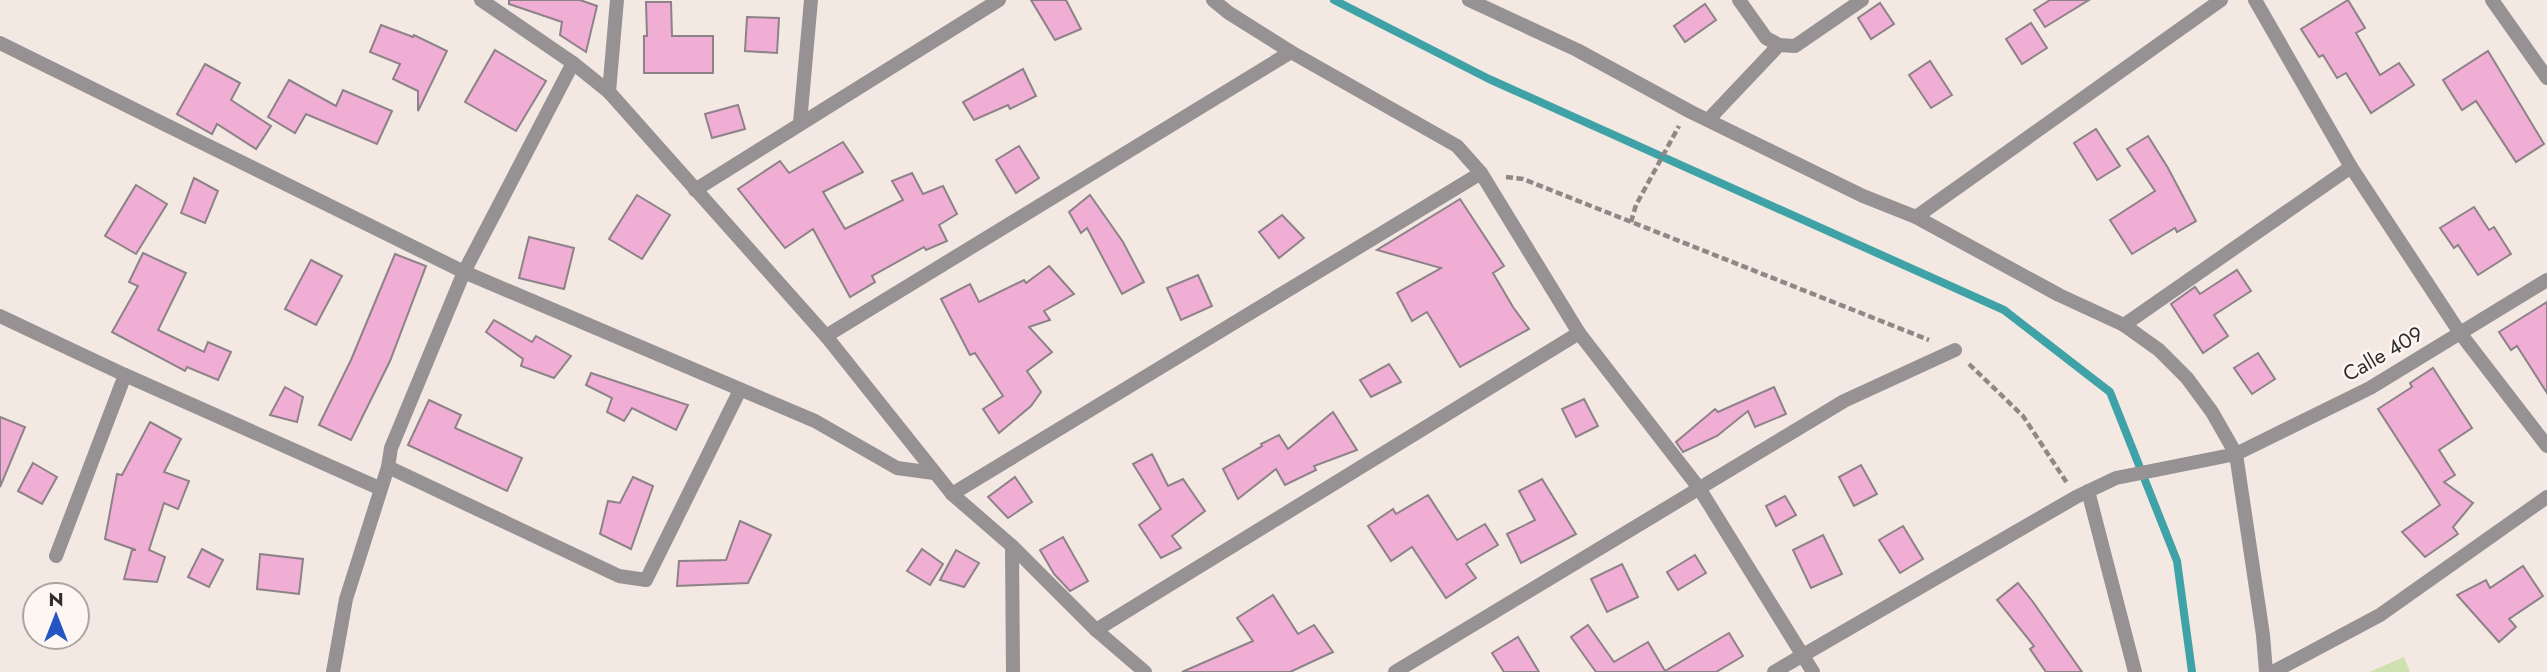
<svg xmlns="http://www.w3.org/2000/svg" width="2547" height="672" font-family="Jost,sans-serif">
  <rect width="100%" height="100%" fill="#f4e8e3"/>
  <path fill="#cfe1b0" d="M 2404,657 L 2410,672 L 2369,672 Z"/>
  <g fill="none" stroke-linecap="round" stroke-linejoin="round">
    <path stroke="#3ea2a7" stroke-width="8" d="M 1334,0 L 1489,79 L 2004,310 L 2110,392 L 2177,561 L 2192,672"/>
  </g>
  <g fill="#f0aed5" stroke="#8c8287" stroke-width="2">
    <path d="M 509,0 L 580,0 L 597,6 L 586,52 L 560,35 L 562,22 L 509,4 Z"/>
    <path d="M 1031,0 L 1066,0 L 1081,29 L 1055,40 Z"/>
    <path d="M 2050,0 L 2089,0 L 2045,27 L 2034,10 Z"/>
    <path d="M 2348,0 L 2365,28 L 2356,33 L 2380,75 L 2399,63 L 2414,85 L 2371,113 L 2346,73 L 2337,78 L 2323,55 L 2319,57 L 2301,29 Z"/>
    <path d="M 646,2 L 671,2 L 672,36 L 713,36 L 713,73 L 644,73 L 644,36 L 647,36 Z"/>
    <path d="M 1880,3 L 1894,24 L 1871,39 L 1858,18 Z"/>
    <path d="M 1705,4 L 1716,20 L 1685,42 L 1674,26 Z"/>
    <path d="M 747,17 L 779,18 L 777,53 L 745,51 Z"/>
    <path d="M 2031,23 L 2047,48 L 2022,64 L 2006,39 Z"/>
    <path d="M 381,25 L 413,37 L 414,35 L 447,51 L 418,111 L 418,91 L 393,79 L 400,64 L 370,52 Z"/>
    <path d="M 495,50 L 546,81 L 516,131 L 465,102 Z"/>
    <path d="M 2488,51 L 2544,144 L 2516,162 L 2476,101 L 2462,110 L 2443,80 Z"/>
    <path d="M 1930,61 L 1952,95 L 1931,108 L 1909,75 Z"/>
    <path d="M 205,64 L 240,83 L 231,100 L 271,126 L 256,149 L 217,124 L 212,134 L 177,114 Z"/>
    <path d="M 1023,69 L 1036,96 L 1010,109 L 1008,105 L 974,120 L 963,102 Z"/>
    <path d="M 289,80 L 336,106 L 343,90 L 392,111 L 377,144 L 306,114 L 295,133 L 268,117 Z"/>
    <path d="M 738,105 L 745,129 L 712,138 L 705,114 Z"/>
    <path d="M 2096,129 L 2120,166 L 2097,180 L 2074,143 Z"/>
    <path d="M 2148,136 L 2168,168 L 2196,221 L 2177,232 L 2175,228 L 2132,254 L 2110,220 L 2155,191 L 2127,149 Z"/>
    <path d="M 843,142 L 863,172 L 823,192 L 845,229 L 903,200 L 892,181 L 912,173 L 923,194 L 943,186 L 957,214 L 939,225 L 947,241 L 926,250 L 924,247 L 872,276 L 875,282 L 850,297 L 813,229 L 785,248 L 738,189 L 780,161 L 789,173 Z"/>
    <path d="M 1019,146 L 1039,178 L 1016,193 L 996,160 Z"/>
    <path d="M 194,178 L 218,191 L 205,223 L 181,213 Z"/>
    <path d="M 136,185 L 167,204 L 136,254 L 105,236 Z"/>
    <path d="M 637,195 L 670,215 L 642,259 L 609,239 Z"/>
    <path d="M 1090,195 L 1123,242 L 1144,282 L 1122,294 L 1087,228 L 1081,233 L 1069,212 Z"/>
    <path d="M 1460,199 L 1504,266 L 1493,273 L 1513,307 L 1529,329 L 1460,367 L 1427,312 L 1412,321 L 1397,293 L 1441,268 L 1377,250 Z"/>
    <path d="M 2474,207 L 2489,230 L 2494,227 L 2511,254 L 2478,275 L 2458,245 L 2454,248 L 2440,228 Z"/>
    <path d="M 1282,215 L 1304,238 L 1279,258 L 1259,232 Z"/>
    <path d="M 529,237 L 574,248 L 564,289 L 519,278 Z"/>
    <path d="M 143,253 L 186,273 L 158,330 L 204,352 L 208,342 L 231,352 L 218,380 L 187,367 L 185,371 L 112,332 L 138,286 L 129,282 Z"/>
    <path d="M 395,254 L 426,266 L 390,361 L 351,440 L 319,425 L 351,360 Z"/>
    <path d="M 311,260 L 342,276 L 316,325 L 285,309 Z"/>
    <path d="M 1049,266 L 1074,294 L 1044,311 L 1050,320 L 1029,327 L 1052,352 L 1027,371 L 1041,392 L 1031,406 L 999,433 L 983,409 L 1003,396 L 975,353 L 970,355 L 941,299 L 970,284 L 979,302 L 1024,280 L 1026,283 Z"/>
    <path d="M 2237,270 L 2251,291 L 2214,315 L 2228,336 L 2203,353 L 2171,304 L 2195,287 L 2200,294 Z"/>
    <path d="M 1198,275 L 1212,306 L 1181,320 L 1167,288 Z"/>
    <path d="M 2547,302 L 2547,393 L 2517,346 L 2511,350 L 2499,332 Z"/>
    <path d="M 494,320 L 532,342 L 536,336 L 571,356 L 554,378 L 521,366 L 523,359 L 486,332 Z"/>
    <path d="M 2258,353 L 2275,379 L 2252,394 L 2234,368 Z"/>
    <path d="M 1389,364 L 1401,382 L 1371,397 L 1360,380 Z"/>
    <path d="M 2433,368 L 2472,428 L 2439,450 L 2455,475 L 2444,482 L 2473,503 L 2453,527 L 2458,534 L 2425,557 L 2402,532 L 2440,505 L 2378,409 L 2412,387 L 2410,383 Z"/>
    <path d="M 591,373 L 618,382 L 688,405 L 676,430 L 632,408 L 624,421 L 607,412 L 612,398 L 586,385 Z"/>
    <path d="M 285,387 L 303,397 L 297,422 L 270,415 Z"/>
    <path d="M 1774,387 L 1786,414 L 1755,427 L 1748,411 L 1717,436 L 1683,452 L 1676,442 L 1715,409 L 1718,412 Z"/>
    <path d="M 1584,399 L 1598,426 L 1576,437 L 1562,409 Z"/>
    <path d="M 429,400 L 461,415 L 455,428 L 522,458 L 507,491 L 408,445 Z"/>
    <path d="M 1333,412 L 1357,450 L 1314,466 L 1316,470 L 1285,485 L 1276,469 L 1238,499 L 1223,469 L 1262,446 L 1261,444 L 1279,435 L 1288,449 Z"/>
    <path d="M 0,417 L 25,427 L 0,487 Z"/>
    <path d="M 150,422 L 181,439 L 164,472 L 189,481 L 178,509 L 164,503 L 149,550 L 165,557 L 157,582 L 124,579 L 132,550 L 136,550 L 105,539 L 117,474 L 122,475 Z"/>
    <path d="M 1152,454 L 1168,486 L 1183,479 L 1205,511 L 1172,536 L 1181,548 L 1161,558 L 1139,525 L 1161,509 L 1133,464 Z"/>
    <path d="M 33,463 L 57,477 L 42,504 L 18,491 Z"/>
    <path d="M 1861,465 L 1877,494 L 1854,506 L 1839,477 Z"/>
    <path d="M 633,477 L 653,486 L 631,549 L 600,534 L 608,501 L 620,503 Z"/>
    <path d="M 1015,477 L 1032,502 L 1008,518 L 988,497 Z"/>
    <path d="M 1542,479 L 1576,534 L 1521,563 L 1507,534 L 1535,520 L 1519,491 Z"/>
    <path d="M 1428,495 L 1457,540 L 1485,524 L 1498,545 L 1466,564 L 1476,578 L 1446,598 L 1412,547 L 1391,561 L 1368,526 L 1393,509 L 1396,514 Z"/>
    <path d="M 1785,496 L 1796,515 L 1776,526 L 1766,506 Z"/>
    <path d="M 740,521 L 771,535 L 748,583 L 677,586 L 679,561 L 726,560 Z"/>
    <path d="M 1903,526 L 1923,559 L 1900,573 L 1879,540 Z"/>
    <path d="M 1823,535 L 1842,574 L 1811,588 L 1793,550 Z"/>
    <path d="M 1063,537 L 1088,581 L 1070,591 L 1054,574 L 1040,550 Z"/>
    <path d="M 202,549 L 223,560 L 209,587 L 188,577 Z"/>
    <path d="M 922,549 L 943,564 L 930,585 L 907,571 Z"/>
    <path d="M 956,550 L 979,563 L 964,587 L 940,580 Z"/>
    <path d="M 260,554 L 303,559 L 299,594 L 257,589 Z"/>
    <path d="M 1695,555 L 1706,573 L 1678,590 L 1667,572 Z"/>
    <path d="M 1622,564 L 1638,597 L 1607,612 L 1591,579 Z"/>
    <path d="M 2523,566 L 2543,596 L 2509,619 L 2516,627 L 2499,642 L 2457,595 L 2486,580 L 2490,588 Z"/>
    <path d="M 2018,583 L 2033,602 L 2082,672 L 2046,672 L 2030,649 L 2034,646 L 1997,600 Z"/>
    <path d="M 1273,595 L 1298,634 L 1314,625 L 1333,652 L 1290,672 L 1182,672 L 1253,641 L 1237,618 Z"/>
    <path d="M 1588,625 L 1614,662 L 1648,642 L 1665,671 L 1729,633 L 1743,656 L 1716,672 L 1596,672 L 1571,637 Z"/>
    <path d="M 1518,637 L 1539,672 L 1504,672 L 1492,653 Z"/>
  </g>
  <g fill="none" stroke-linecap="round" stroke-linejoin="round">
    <g stroke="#908884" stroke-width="4.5" stroke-dasharray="7 3.5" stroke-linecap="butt">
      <path d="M 1506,177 L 1523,179 L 1929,340"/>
      <path d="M 1631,222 L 1636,205 L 1679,126"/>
      <path d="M 1969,364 L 2023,416 L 2067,483"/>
    </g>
    <g stroke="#969193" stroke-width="14">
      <path d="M 481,0 L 573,63 L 609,92 L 826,336 L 952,494 L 1012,546 L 1096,630 L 1145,672"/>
      <path d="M 1213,0 L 1229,13 L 1291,52 L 1457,146 L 1481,173"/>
      <path d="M 1469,0 L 1577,50 L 1691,112 L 1863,196 L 1916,217 L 2059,295 L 2124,325 L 2159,350 L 2187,378 L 2212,412 L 2236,454 L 2263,635 L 2266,672"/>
      <path d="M 1739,0 L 1766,38 L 1779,45 L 1795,46 L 1862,0"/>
      <path d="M 2255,0 L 2351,167 L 2460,333 L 2547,446"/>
      <path d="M 2492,0 L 2547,78"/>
      <path d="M 0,43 L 464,272 L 815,421 L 897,468 L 934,473"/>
      <path d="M 609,92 L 617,0"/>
      <path d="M 1709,119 L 1779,45"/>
      <path d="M 800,123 L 811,0"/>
      <path d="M 695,190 L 999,0"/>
      <path d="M 1916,217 L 2221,0"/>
      <path d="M 0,316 L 125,375 L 379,488"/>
      <path d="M 2124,325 L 2351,167"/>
      <path d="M 826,336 L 1291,52"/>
      <path d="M 388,467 L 619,576 L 646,580 L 740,390"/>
      <path d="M 2088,491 L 2135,672"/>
      <path d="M 952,494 L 1481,173 L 1579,333 L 1699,488 L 1813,672"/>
      <path d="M 1012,546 L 1013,672"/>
      <path d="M 56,556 L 125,375"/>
      <path d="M 1096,630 L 1579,333"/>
      <path d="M 333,672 L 346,599 L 388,467 L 391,448 L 464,272 L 573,63"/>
      <path d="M 1395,672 L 1844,401 L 1955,350"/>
      <path d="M 1774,672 L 2076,497 L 2116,478 L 2236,454 L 2370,388 L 2547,280"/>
      <path d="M 2273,672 L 2380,615 L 2547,497"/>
    </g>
  </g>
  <g text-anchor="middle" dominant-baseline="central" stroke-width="5" stroke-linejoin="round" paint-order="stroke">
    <g font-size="21" fill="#322e2c" stroke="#fef6f3">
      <text transform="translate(2383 354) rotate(-30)">Calle 409</text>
    </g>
  </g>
  <g transform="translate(56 616)"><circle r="33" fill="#fef6f3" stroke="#aca6a3" stroke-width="2"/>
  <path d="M0-5L12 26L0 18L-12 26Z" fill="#2654c2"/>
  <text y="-10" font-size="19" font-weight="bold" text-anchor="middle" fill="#322e2c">N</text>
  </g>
</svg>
